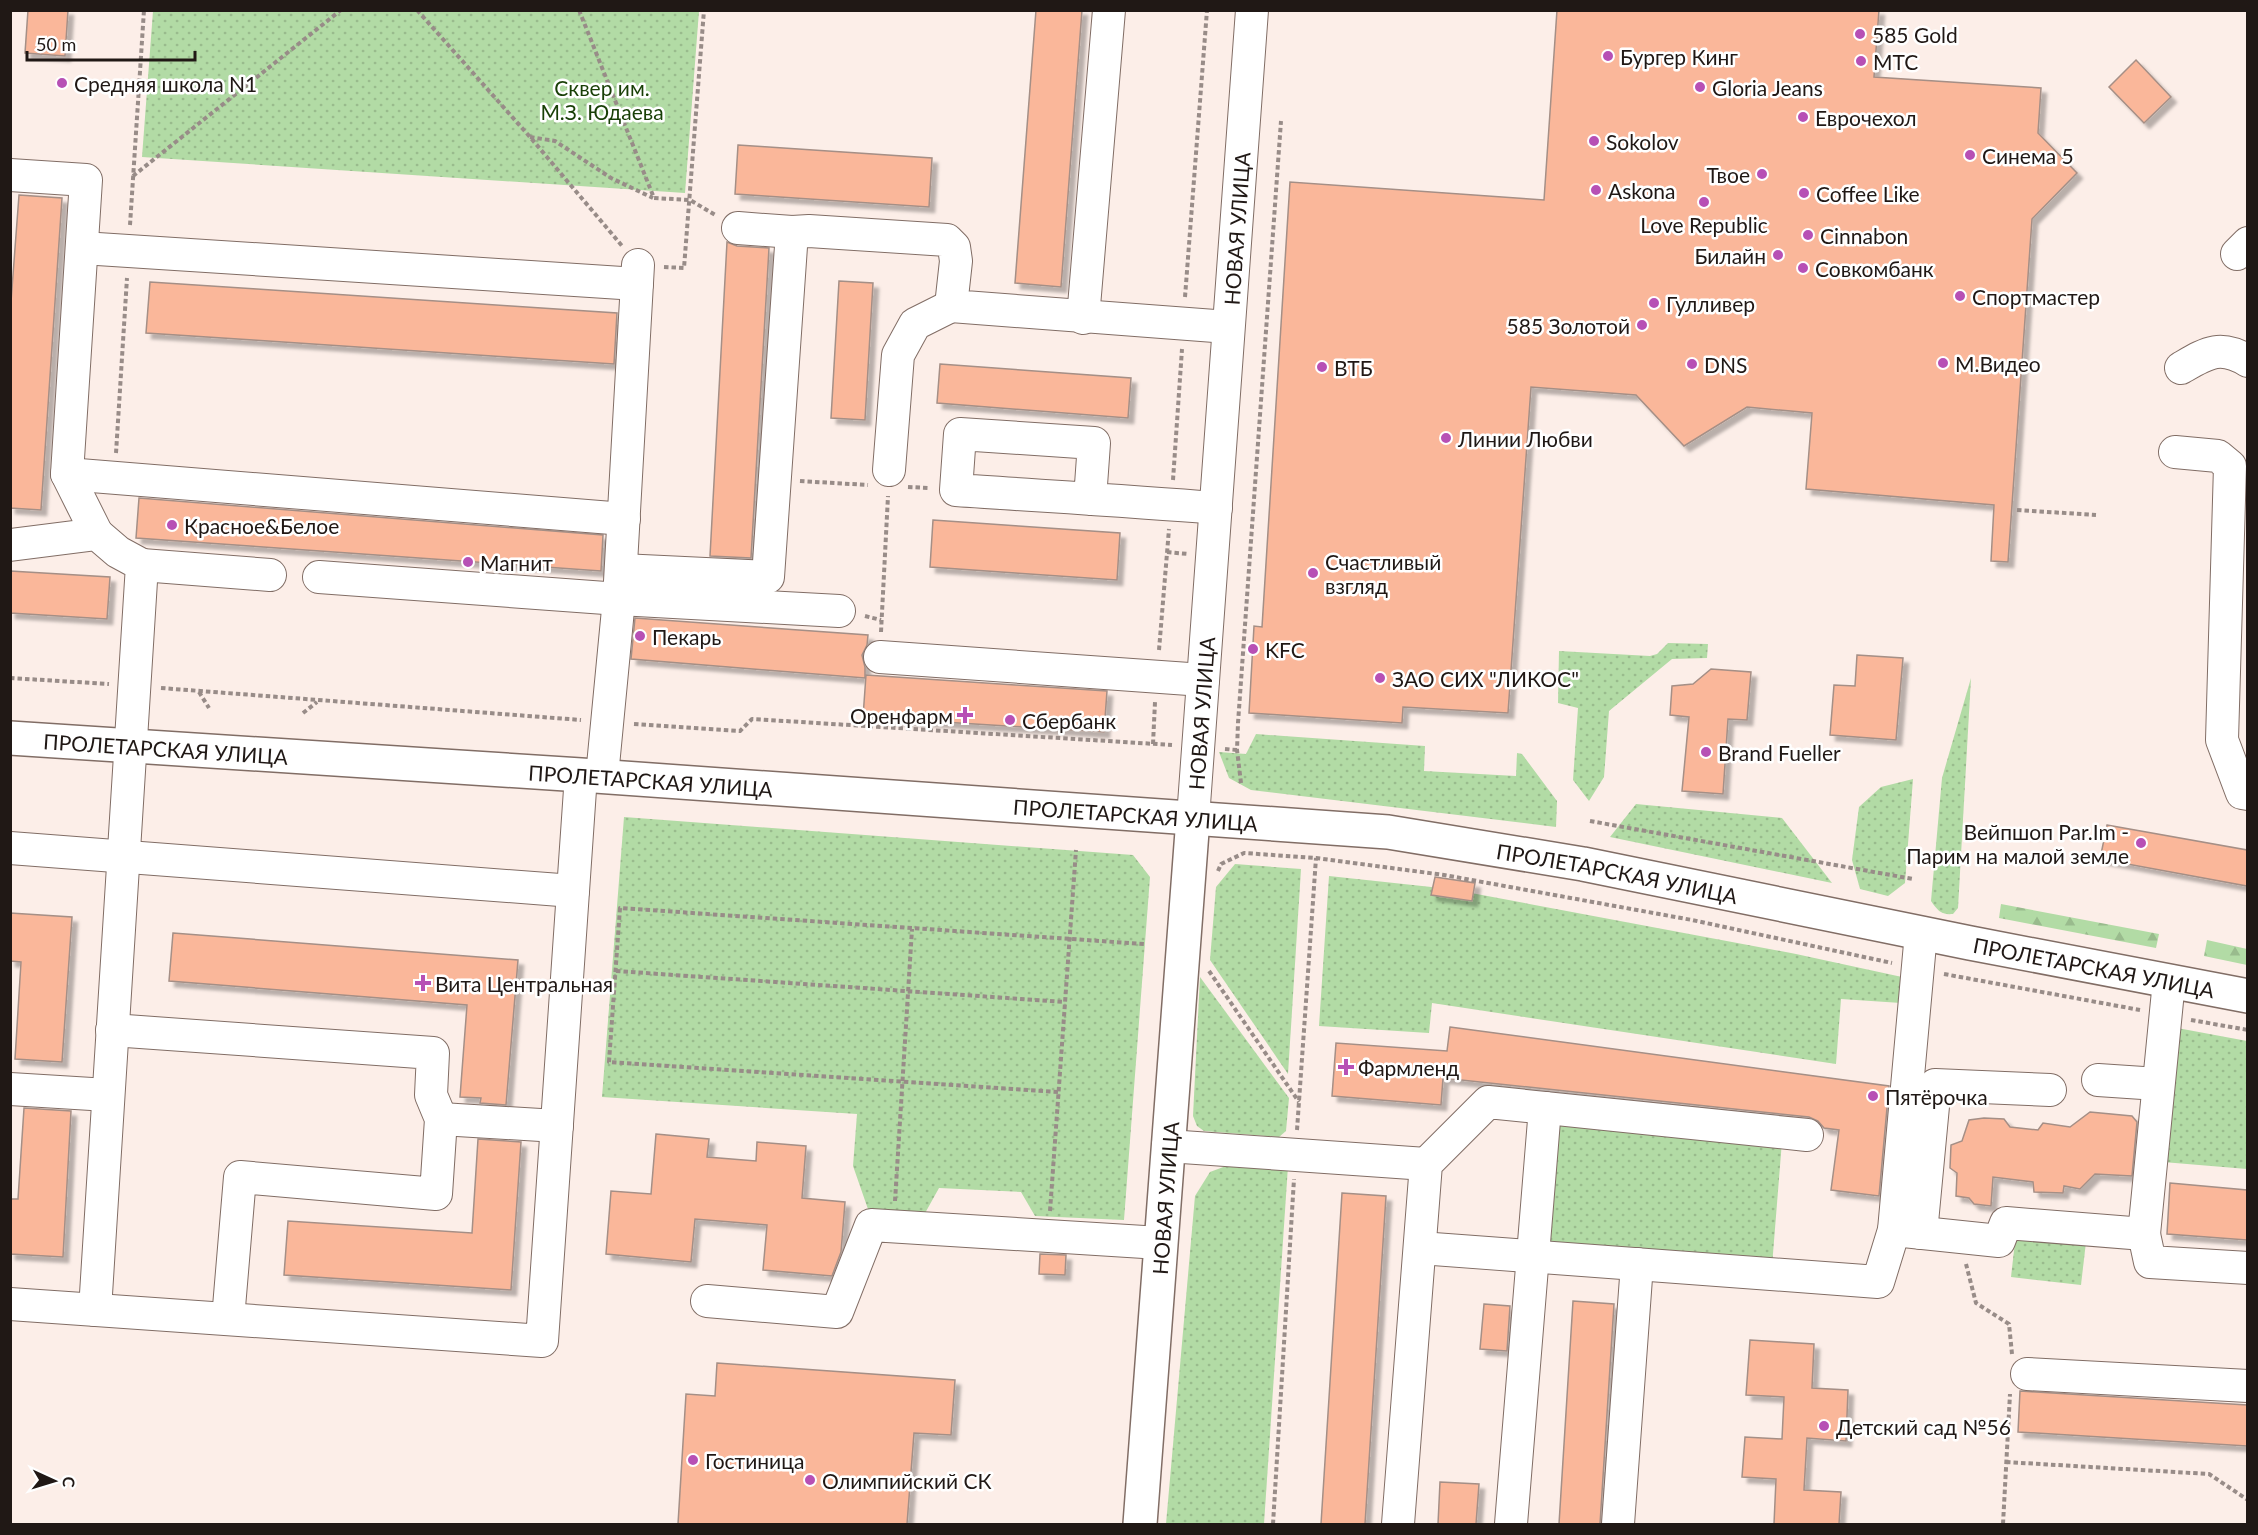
<svg xmlns="http://www.w3.org/2000/svg" width="2258" height="1535" font-family="Lato,sans-serif">
  <defs>
    <pattern id="grass-dots" width="8" height="8" patternUnits="userSpaceOnUse" patternTransform="scale(1.5)"><rect width="8" height="8" fill="#b2dba5"/><path d="M2 2h.1M6 6h.1" fill="none" stroke="#99bb8d" stroke-width="1.8" stroke-linecap="round"/></pattern>
    <pattern id="forest-firs" width="22" height="20" patternUnits="userSpaceOnUse" patternTransform="scale(1.5)"><rect width="22" height="20" fill="#b2dba5"/><path d="M5 1l3.5 6h-7zM16 11l3.5 6h-7z" fill="#99bb8d"/></pattern>
    <filter id="shadow"><feDropShadow dx="5.5" dy="5.5" stdDeviation="1.5" flood-color="#0004"/></filter>
  </defs>
  <rect width="100%" height="100%" fill="#fceee8"/>
  <g fill="url(#grass-dots)">
    <path d="M 153,11 L 699,11 L 685,193 L 142,157 Z"/>
    <path d="M 1668,643 L 1708,644 L 1707,658 L 1672,659 L 1609,711 L 1604,777 L 1589,801 L 1573,780 L 1578,708 L 1558,703 L 1559,651 L 1650,656 L 1657,654 Z"/>
    <path d="M 1971,678 L 1958,908 L 1953,914 C 1941,915 1938,911 1931,901 L 1942,778 Z"/>
    <path d="M 1256,734 L 1425,746 L 1424,771 L 1516,776 L 1517,753 L 1522,754 L 1557,801 L 1556,827 L 1251,790 L 1229,778 L 1219,752 L 1246,754 Z"/>
    <path d="M 1913,779 L 1905,883 L 1888,896 L 1860,889 L 1852,860 L 1859,807 L 1881,787 Z"/>
    <path d="M 1636,804 L 1782,818 L 1832,883 L 1610,837 Z"/>
    <path d="M 624,817 L 1133,855 L 1150,877 L 1124,1220 L 1035,1216 L 1021,1192 L 939,1188 L 924,1215 L 869,1212 L 853,1166 L 857,1114 L 602,1097 Z"/>
    <path d="M 1235,864 L 1301,869 L 1288,1074 L 1210,960 L 1216,887 Z"/>
    <path d="M 1329,876 L 1450,889 L 1796,954 L 1902,977 L 1901,1003 L 1841,999 L 1836,1064 L 1432,1003 L 1429,1033 L 1319,1026 Z"/>
    <path d="M 1200,977 L 1289,1098 L 1286,1131 L 1279,1137 L 1204,1131 L 1197,1126 L 1193,1116 Z"/>
    <path d="M 2172,1027 L 2247,1041 L 2247,1169 L 2163,1162 Z"/>
    <path d="M 1553,1122 L 1782,1141 L 1772,1266 L 1542,1247 Z"/>
    <path d="M 1234,1163 L 1288,1166 L 1264,1524 L 1166,1524 L 1195,1196 L 1210,1172 Z"/>
    <path d="M 2016,1233 L 2086,1242 L 2081,1285 L 2011,1277 Z"/>
  </g>
  <g fill="url(#forest-firs)">
    <path d="M 2001,904 L 2159,934 L 2156,948 L 1999,918 Z"/>
    <path d="M 2207,940 L 2247,949 L 2247,965 L 2204,956 Z"/>
  </g>
  <g fill="#fab79a" stroke="#a58f86" stroke-width="1.5" filter="url(#shadow)">
    <path d="M 28,10 L 68,10 L 65,56 L 25,53 Z"/>
    <path d="M 1036,10 L 1082,10 L 1061,287 L 1015,283 Z"/>
    <path d="M 1557,10 L 1879,10 L 1874,77 L 2041,88 L 2038,133 L 2077,173 L 2032,219 L 2008,562 L 1991,561 L 1994,505 L 1806,489 L 1812,413 L 1747,407 L 1684,446 L 1636,395 L 1531,387 L 1508,713 L 1403,707 L 1402,723 L 1249,713 L 1254,626 L 1262,627 L 1290,182 L 1544,200 Z"/>
    <path d="M 2136,60 L 2171,97 L 2144,123 L 2109,87 Z"/>
    <path d="M 738,145 L 932,158 L 929,207 L 735,194 Z"/>
    <path d="M 19,195 L 62,198 L 41,510 L 10,508 L 10,315 Z"/>
    <path d="M 727,242 L 737,246 L 769,248 L 751,558 L 710,556 Z"/>
    <path d="M 839,281 L 873,283 L 865,420 L 831,418 Z"/>
    <path d="M 150,282 L 617,313 L 614,364 L 146,333 Z"/>
    <path d="M 940,364 L 1131,378 L 1128,418 L 937,403 Z"/>
    <path d="M 139,498 L 603,535 L 601,571 L 136,538 Z"/>
    <path d="M 933,520 L 1120,533 L 1117,580 L 930,567 Z"/>
    <path d="M 10,571 L 110,577 L 107,619 L 10,613 Z"/>
    <path d="M 635,618 L 868,635 L 867,645 L 862,655 L 865,667 L 865,678 L 631,659 Z"/>
    <path d="M 1857,655 L 1903,658 L 1896,740 L 1830,735 L 1834,685 L 1855,686 Z"/>
    <path d="M 1711,669 L 1751,672 L 1747,720 L 1728,719 L 1723,794 L 1682,791 L 1689,717 L 1670,715 L 1672,686 L 1693,684 Z"/>
    <path d="M 866,675 L 1107,691 L 1104,732 L 863,717 Z"/>
    <path d="M 2107,825 L 2247,850 L 2247,886 L 2100,859 Z"/>
    <path d="M 1435,877 L 1475,883 L 1472,901 L 1431,895 Z"/>
    <path d="M 10,913 L 72,917 L 62,1062 L 15,1059 L 21,962 L 10,961 Z"/>
    <path d="M 173,933 L 518,960 L 506,1105 L 480,1103 L 481,1098 L 460,1097 L 467,1005 L 169,981 Z"/>
    <path d="M 1450,1027 L 1889,1086 L 1879,1196 L 1831,1190 L 1839,1130 L 1824,1128 L 1818,1121 L 1809,1117 L 1443,1078 L 1441,1105 L 1332,1096 L 1336,1043 L 1447,1051 Z"/>
    <path d="M 24,1108 L 71,1111 L 63,1257 L 10,1254 L 10,1199 L 18,1199 Z"/>
    <path d="M 2090,1112 L 2132,1116 L 2137,1122 L 2132,1176 L 2095,1174 L 2080,1189 L 2064,1186 L 2063,1193 L 2034,1192 L 2033,1182 L 1993,1177 L 1991,1206 L 1974,1204 L 1969,1198 L 1956,1196 L 1957,1173 L 1950,1168 L 1951,1145 L 1962,1141 L 1969,1120 L 1984,1118 L 2004,1119 L 2010,1127 L 2038,1130 L 2043,1123 L 2070,1127 Z"/>
    <path d="M 656,1134 L 709,1139 L 707,1157 L 756,1161 L 757,1142 L 806,1146 L 802,1198 L 845,1202 L 841,1252 L 832,1276 L 763,1270 L 767,1225 L 695,1219 L 691,1262 L 606,1254 L 611,1191 L 651,1194 Z"/>
    <path d="M 478,1139 L 521,1142 L 511,1290 L 284,1275 L 288,1221 L 472,1233 Z"/>
    <path d="M 2170,1183 L 2247,1190 L 2247,1240 L 2167,1234 Z"/>
    <path d="M 1342,1193 L 1386,1196 L 1365,1524 L 1321,1524 Z"/>
    <path d="M 1040,1254 L 1066,1255 L 1065,1275 L 1039,1274 Z"/>
    <path d="M 1573,1301 L 1614,1304 L 1600,1524 L 1559,1524 Z"/>
    <path d="M 1484,1304 L 1510,1306 L 1507,1351 L 1480,1349 Z"/>
    <path d="M 1750,1340 L 1814,1344 L 1812,1388 L 1848,1390 L 1846,1441 L 1807,1438 L 1804,1490 L 1841,1492 L 1839,1524 L 1774,1524 L 1776,1479 L 1742,1477 L 1745,1437 L 1782,1439 L 1784,1397 L 1746,1395 Z"/>
    <path d="M 717,1363 L 955,1380 L 951,1435 L 914,1433 L 907,1524 L 678,1524 L 686,1394 L 715,1396 Z"/>
    <path d="M 2020,1391 L 2247,1405 L 2247,1446 L 2018,1432 Z"/>
    <path d="M 1440,1482 L 1479,1484 L 1476,1524 L 1438,1524 Z"/>
  </g>
  <g fill="none" stroke-linecap="round" stroke-linejoin="round">
    <defs>
      <g id="minor">
        <path d="M 10,175 L 86,180 L 67,474 L 97,534"/>
        <path d="M 738,228 L 792,232"/>
        <path d="M 82,248 L 637,284"/>
        <path d="M 2237,254 L 2248,243"/>
        <path d="M 1083,318 L 1109,10"/>
        <path d="M 2181,368 C 2207,353 2220,344 2248,361"/>
        <path d="M 2175,452 L 2218,456 L 2230,466 L 2222,740 L 2242,793 L 2248,794"/>
        <path d="M 889,470 L 898,355 L 915,324 L 951,306"/>
        <path d="M 67,474 L 624,519"/>
        <path d="M 1090,499 L 1094,443 L 960,434 L 956,490 C 1043,496 1129,501 1216,508"/>
        <path d="M 10,545 L 97,534 L 118,552 L 142,565 L 95,1310"/>
        <path d="M 142,565 L 270,575"/>
        <path d="M 621,570 L 768,577 L 792,232 L 809,231 L 947,240 L 954,247 L 956,261 L 951,306 L 1228,327"/>
        <path d="M 319,577 L 619,599 L 839,611"/>
        <path d="M 880,657 L 1203,680"/>
        <path d="M 602,776 L 619,599 L 638,265"/>
        <path id="s1" d="M 1193,818 L 1252,10"/>
        <path d="M 10,848 L 573,891"/>
        <path d="M 112,1030 L 433,1053 L 431,1095 L 441,1119 L 436,1194 L 240,1177 L 228,1319"/>
        <path d="M 2098,1080 L 2158,1084"/>
        <path d="M 10,1089 L 108,1095"/>
        <path d="M 441,1119 L 557,1126"/>
        <path d="M 1168,1146 L 1426,1164"/>
        <path d="M 1894,1230 L 1999,1241 L 2006,1223 L 2144,1234 L 2169,981"/>
        <path d="M 1921,1233 L 1935,1085 L 2050,1090"/>
        <path d="M 2144,1234 L 2150,1262 L 2248,1268"/>
        <path d="M 1420,1248 L 1878,1282 L 1894,1230 L 1921,933"/>
        <path d="M 707,1301 L 837,1312 L 871,1225 L 1160,1243"/>
        <path d="M 10,1304 L 542,1341 L 581,775"/>
        <path d="M 2027,1374 L 2248,1386"/>
        <path d="M 1398,1524 L 1426,1164 L 1488,1102 L 1807,1135"/>
        <path d="M 1511,1524 L 1545,1108"/>
        <path d="M 1618,1524 L 1637,1264"/>
      </g>
      <g id="major">
        <path id="s2" d="M 10,738 L 581,775 L 1388,832 L 1583,864 L 1970,943 L 2248,996"/>
        <path id="s3" d="M 1140,1524 L 1193,818"/>
      </g>
    </defs>
    <use href="#minor" stroke="#816d65" stroke-width="34"/>
    <use href="#major" stroke="#816d65" stroke-width="36"/>
    <g stroke="#988c88" stroke-width="4" stroke-dasharray="4.5 3" stroke-linecap="butt">
      <path d="M 417,10 L 530,137 L 623,247"/>
      <path d="M 579,10 L 654,198 L 690,200 L 717,216"/>
      <path d="M 530,137 L 555,141 L 611,178 L 653,198"/>
      <path d="M 133,176 L 341,10"/>
      <path d="M 130,225 L 144,10"/>
      <path d="M 664,267 L 684,268 L 704,10"/>
      <path d="M 1185,297 L 1207,10"/>
      <path d="M 116,453 L 127,278"/>
      <path d="M 1173,480 L 1182,349"/>
      <path d="M 800,481 L 868,485"/>
      <path d="M 908,487 L 930,488"/>
      <path d="M 2017,510 L 2096,515"/>
      <path d="M 1167,552 L 1188,554"/>
      <path d="M 865,616 L 881,620"/>
      <path d="M 881,632 L 888,496"/>
      <path d="M 1159,650 L 1169,529"/>
      <path d="M 10,678 L 109,684"/>
      <path d="M 161,688 L 581,720"/>
      <path d="M 199,692 L 209,708"/>
      <path d="M 303,713 L 317,702"/>
      <path d="M 634,724 L 740,731 L 752,719 L 1172,745"/>
      <path d="M 1153,744 L 1155,702"/>
      <path d="M 1225,749 L 1237,750"/>
      <path d="M 1241,783 L 1237,750 L 1238,723 L 1281,121"/>
      <path d="M 1590,821 L 1913,879"/>
      <path d="M 1218,871 L 1221,864 L 1244,853 L 1316,858 L 1444,875 L 1692,920 L 1892,963"/>
      <path d="M 616,971 L 1065,1002"/>
      <path d="M 1209,971 L 1299,1102"/>
      <path d="M 1944,974 L 2140,1010"/>
      <path d="M 2191,1020 L 2248,1030"/>
      <path d="M 1058,1092 L 609,1062 L 620,908 L 1144,944"/>
      <path d="M 1297,1130 L 1316,858"/>
      <path d="M 895,1201 L 912,929"/>
      <path d="M 1050,1211 L 1076,850"/>
      <path d="M 1966,1264 L 1976,1303 L 2009,1324 L 2012,1354"/>
      <path d="M 2006,1462 L 2209,1474 L 2248,1500"/>
      <path d="M 1273,1524 L 1294,1179"/>
      <path d="M 2003,1524 L 2010,1394"/>
    </g>
    <use href="#minor" stroke="#fff" stroke-width="32"/>
    <use href="#major" stroke="#fff" stroke-width="33"/>
  </g>
  <g fill="#b750b5" stroke="#fff" stroke-width="2">
    <circle cx="1860" cy="34" r="6"/>
    <circle cx="1608" cy="56" r="6"/>
    <circle cx="1861" cy="61" r="6"/>
    <circle cx="62" cy="83" r="6"/>
    <circle cx="1700" cy="87" r="6"/>
    <circle cx="1803" cy="117" r="6"/>
    <circle cx="1594" cy="141" r="6"/>
    <circle cx="1970" cy="155" r="6"/>
    <circle cx="1762" cy="174" r="6"/>
    <circle cx="1596" cy="190" r="6"/>
    <circle cx="1804" cy="193" r="6"/>
    <circle cx="1704" cy="202" r="6"/>
    <circle cx="1808" cy="235" r="6"/>
    <circle cx="1778" cy="255" r="6"/>
    <circle cx="1803" cy="268" r="6"/>
    <circle cx="1960" cy="296" r="6"/>
    <circle cx="1654" cy="303" r="6"/>
    <circle cx="1642" cy="325" r="6"/>
    <circle cx="1943" cy="363" r="6"/>
    <circle cx="1692" cy="364" r="6"/>
    <circle cx="1322" cy="367" r="6"/>
    <circle cx="1446" cy="438" r="6"/>
    <circle cx="172" cy="525" r="6"/>
    <circle cx="468" cy="562" r="6"/>
    <circle cx="1313" cy="573" r="6"/>
    <circle cx="640" cy="636" r="6"/>
    <circle cx="1253" cy="649" r="6"/>
    <circle cx="1380" cy="678" r="6"/>
    <path d="M962 706h6v6h6v6h-6v6h-6v-6h-6v-6h6z"/>
    <circle cx="1010" cy="720" r="6"/>
    <circle cx="1706" cy="752" r="6"/>
    <circle cx="2141" cy="843" r="6"/>
    <path d="M420 974h6v6h6v6h-6v6h-6v-6h-6v-6h6z"/>
    <path d="M1343 1058h6v6h6v6h-6v6h-6v-6h-6v-6h6z"/>
    <circle cx="1873" cy="1096" r="6"/>
    <circle cx="1824" cy="1426" r="6"/>
    <circle cx="693" cy="1460" r="6"/>
    <circle cx="810" cy="1480" r="6"/>
  </g>
  <g text-anchor="middle" dominant-baseline="central" stroke-width="5" stroke-linejoin="round" paint-order="stroke">
    <g font-size="21" fill="#201815" stroke="#fff" text-anchor="start">
      <text x="1872" y="34">585 Gold</text>
      <text x="1620" y="56">Бургер Кинг</text>
      <text x="1873" y="61">МТС</text>
      <text x="74" y="83">Средняя школа N1</text>
      <text x="1712" y="87">Gloria Jeans</text>
      <text x="1815" y="117">Еврочехол</text>
      <text x="1606" y="141">Sokolov</text>
      <text x="1982" y="155">Синема 5</text>
      <text x="1750" y="174" text-anchor="end">Твое</text>
      <text x="1608" y="190">Askona</text>
      <text x="1816" y="193">Coffee Like</text>
      <text x="1704" y="224" text-anchor="middle">Love Republic</text>
      <text x="1820" y="235">Cinnabon</text>
      <text x="1766" y="255" text-anchor="end">Билайн</text>
      <text x="1815" y="268">Совкомбанк</text>
      <text x="1972" y="296">Спортмастер</text>
      <text x="1666" y="303">Гулливер</text>
      <text x="1630" y="325" text-anchor="end">585 Золотой</text>
      <text x="1955" y="363">М.Видео</text>
      <text x="1704" y="364">DNS</text>
      <text x="1334" y="367">ВТБ</text>
      <text x="1458" y="438">Линии Любви</text>
      <text x="184" y="525">Красное&amp;Белое</text>
      <text x="1325" y="561">Счастливый<tspan x="1325" dy="24">взгляд</tspan></text>
      <text x="480" y="562">Магнит</text>
      <text x="652" y="636">Пекарь</text>
      <text x="1265" y="649">KFC</text>
      <text x="1392" y="678">ЗАО СИХ "ЛИКОС"</text>
      <text x="953" y="715" text-anchor="end">Оренфарм</text>
      <text x="1022" y="720">Сбербанк</text>
      <text x="1718" y="752">Brand Fueller</text>
      <text x="2129" y="831" text-anchor="end">Вейпшоп Par.Im -<tspan x="2129" dy="24">Парим на малой земле</tspan></text>
      <text x="435" y="983">Вита Центральная</text>
      <text x="1358" y="1067">Фармленд</text>
      <text x="1885" y="1096">Пятёрочка</text>
      <text x="1836" y="1426">Детский сад №56</text>
      <text x="705" y="1460">Гостиница</text>
      <text x="822" y="1480">Олимпийский СК</text>
    </g>
    <g font-size="21" fill="#183f06" stroke="#fff">
      <text x="602" y="87">Сквер им.<tspan x="602" dy="24">М.З. Юдаева</tspan></text>
    </g>
    <g font-size="21" fill="#201815" stroke="#fff">
      <text stroke="none"><textPath href="#s1" startOffset="591">НОВАЯ УЛИЦА</textPath></text>
      <text stroke="none"><textPath href="#s1" startOffset="105">НОВАЯ УЛИЦА</textPath></text>
      <text stroke="none"><textPath href="#s2" startOffset="156">ПРОЛЕТАРСКАЯ УЛИЦА</textPath></text>
      <text stroke="none"><textPath href="#s2" startOffset="642">ПРОЛЕТАРСКАЯ УЛИЦА</textPath></text>
      <text stroke="none"><textPath href="#s2" startOffset="1128">ПРОЛЕТАРСКАЯ УЛИЦА</textPath></text>
      <text stroke="none"><textPath href="#s2" startOffset="1614">ПРОЛЕТАРСКАЯ УЛИЦА</textPath></text>
      <text stroke="none"><textPath href="#s2" startOffset="2100">ПРОЛЕТАРСКАЯ УЛИЦА</textPath></text>
      <text stroke="none"><textPath href="#s3" startOffset="327">НОВАЯ УЛИЦА</textPath></text>
    </g>
  </g>
  <rect width="2258" height="1535" fill="none" stroke="#201815" stroke-width="24"/>
  <g transform="translate(54 1481) rotate(94)" stroke="#ffffff" stroke-width="4.5" paint-order="stroke">
  <path d="M0-4.5L10 22L0 15L-10 22Z" fill="#201815"/>
  <text y="-9" font-size="16" font-weight="bold" text-anchor="middle" fill="#201815">С</text>
  </g>
  <path d="M27 51v9h168v-9" fill="none" stroke="#201815" stroke-width="3"/>
  <text x="36" y="51" font-size="18" fill="#201815" stroke="#ffffff" stroke-width="4.5" paint-order="stroke">50 m</text>
</svg>
